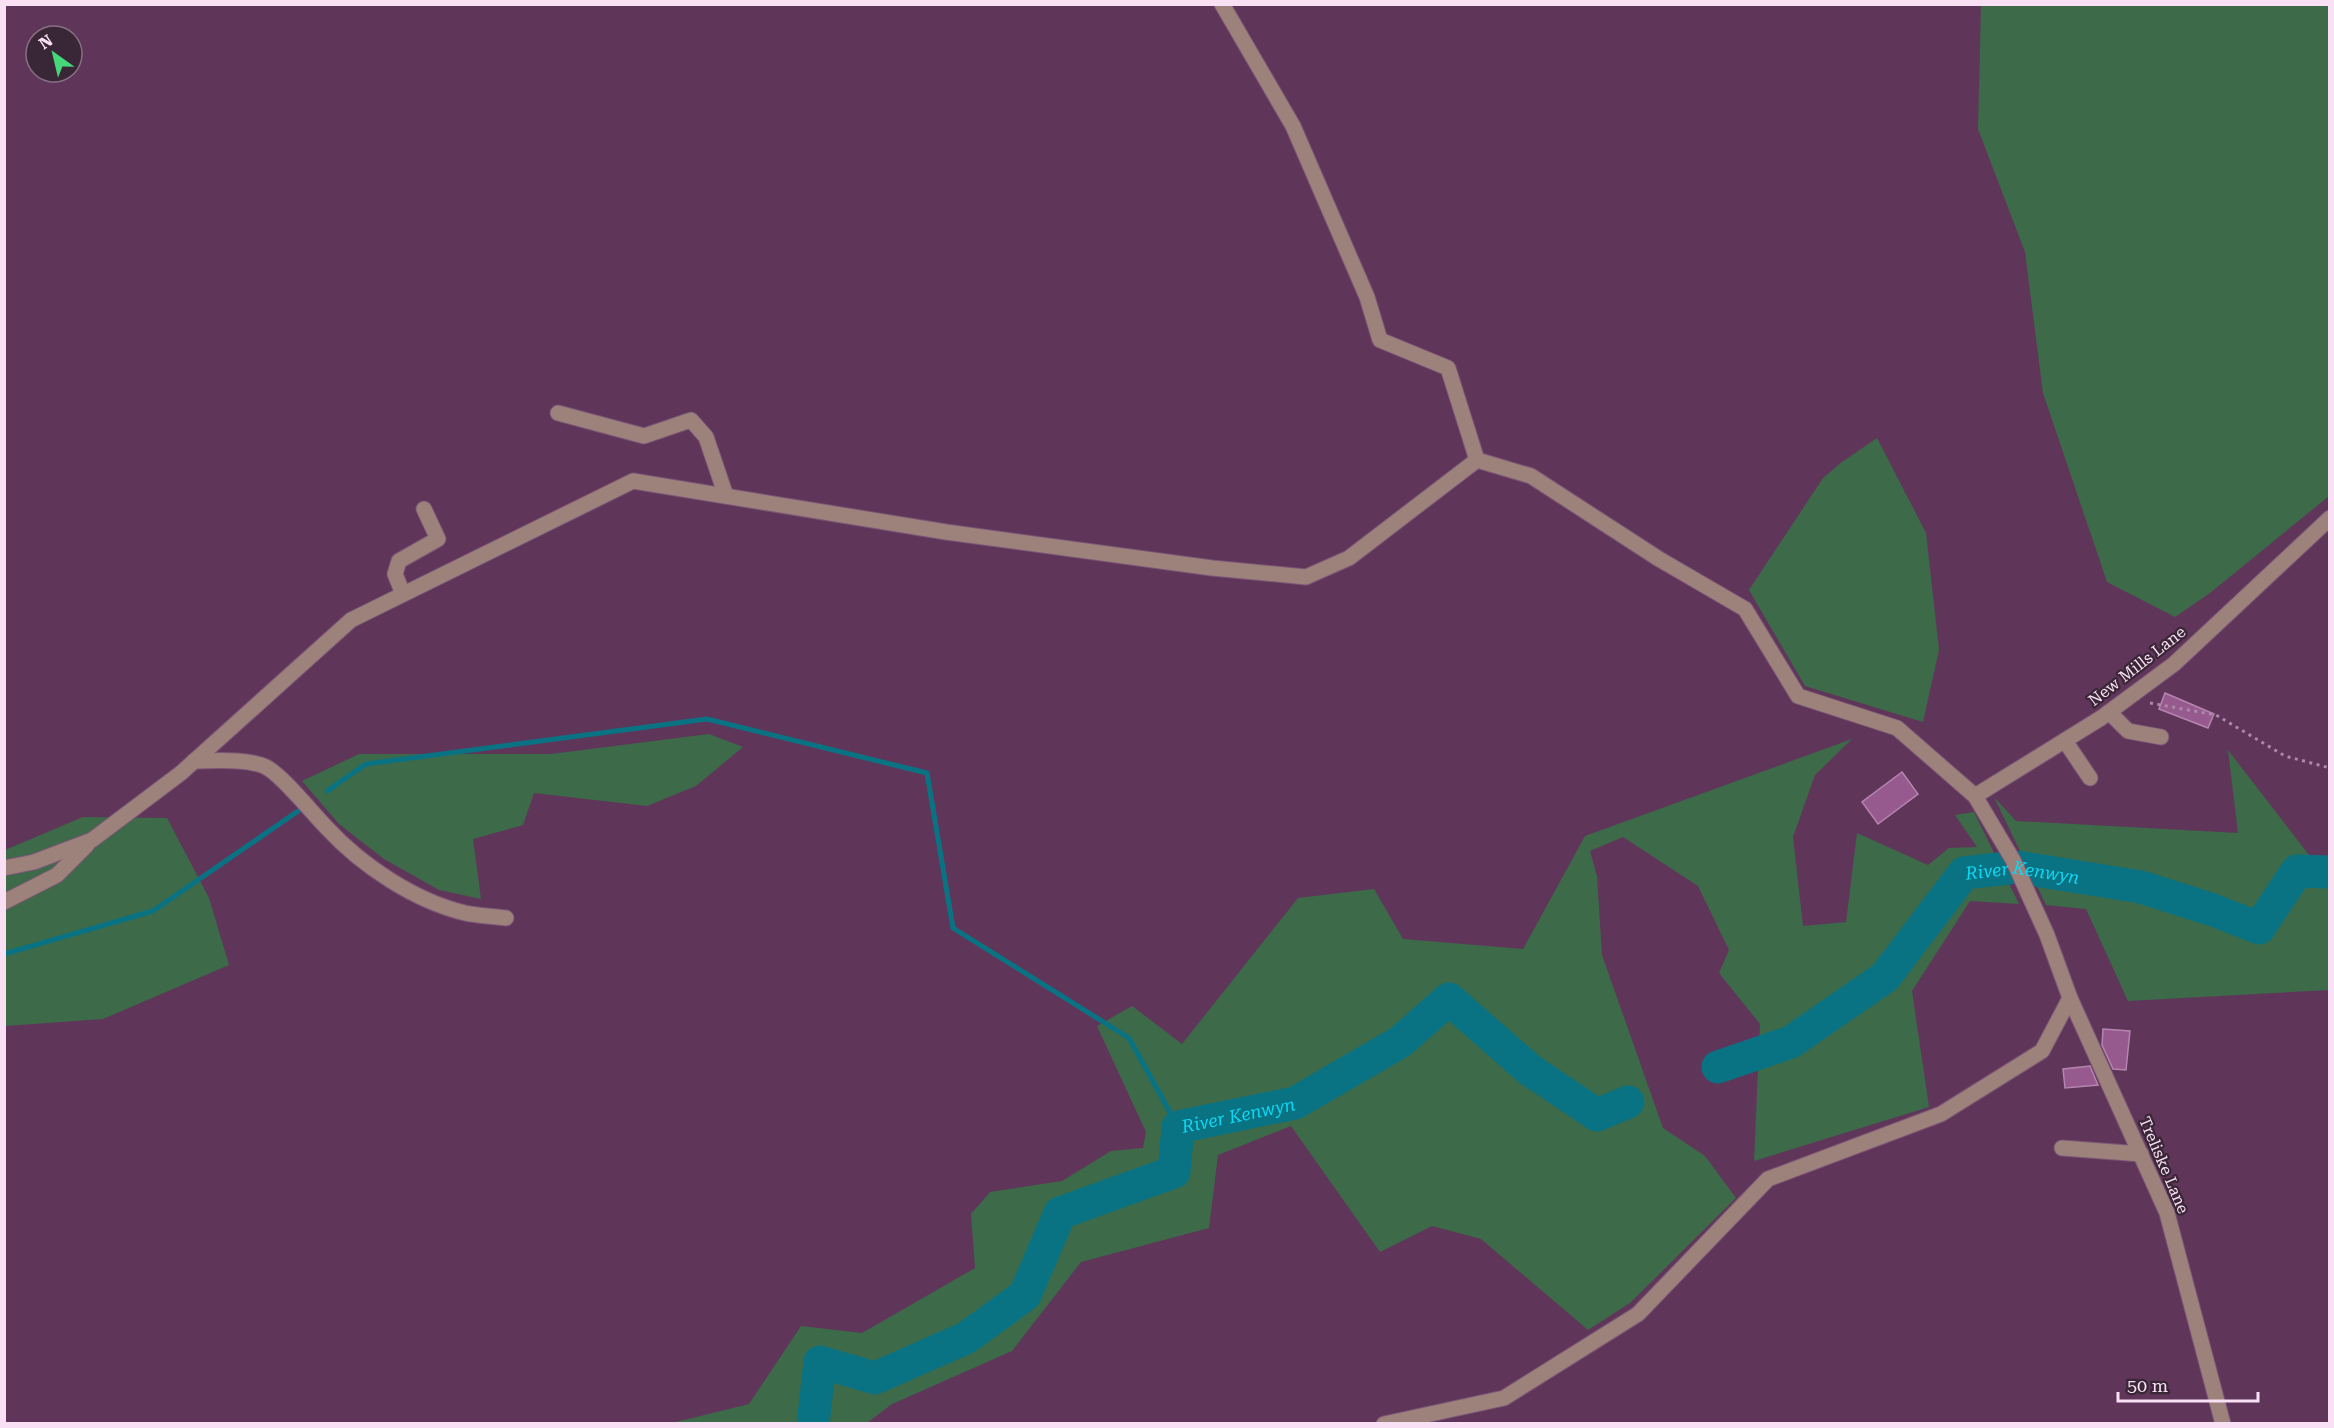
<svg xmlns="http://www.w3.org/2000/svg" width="2334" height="1428" font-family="'Roboto Serif',serif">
  <rect width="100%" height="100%" fill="#5f365a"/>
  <g fill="#3d6a49">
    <path d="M 1981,5 L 2329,5 L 2329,496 L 2210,593 L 2175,617 L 2107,582 L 2043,393 L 2025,252 L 1978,129 Z"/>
    <path d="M 1877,438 L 1926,533 L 1939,650 L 1923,722 L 1805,686 L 1749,590 L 1823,478 L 1842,462 Z"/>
    <path d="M 709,734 L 743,747 L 696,786 L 647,806 L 534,793 L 523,825 L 473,839 L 481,899 L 439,890 L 384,859 L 339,824 L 302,781 L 359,754 L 551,754 Z"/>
    <path d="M 1852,739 L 1815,775 L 1793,837 L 1803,926 L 1846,922 L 1857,833 L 1928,865 L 1949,848 L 1977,847 L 1955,815 L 1974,812 L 2019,904 L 1970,901 L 1912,991 L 1929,1107 L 1754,1161 L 1760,1024 L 1719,973 L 1729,950 L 1698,886 L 1623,837 L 1590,851 L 1597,876 L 1602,955 L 1663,1128 L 1705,1156 L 1736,1198 L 1630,1303 L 1588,1330 L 1481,1239 L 1432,1226 L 1380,1252 L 1291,1126 L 1218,1155 L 1209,1228 L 1081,1262 L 1012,1351 L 892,1404 L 867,1423 L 672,1423 L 749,1404 L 801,1326 L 862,1333 L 975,1268 L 971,1214 L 990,1192 L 1062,1181 L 1111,1151 L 1143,1148 L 1146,1132 L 1097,1026 L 1132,1006 L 1182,1044 L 1298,898 L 1374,889 L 1403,939 L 1523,949 L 1585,836 Z"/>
    <path d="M 2228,750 L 2329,881 L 2329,990 L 2128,1001 L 2086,909 L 2046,905 L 1994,797 L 2016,821 L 2238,833 Z"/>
    <path d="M 83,817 L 167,818 L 209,898 L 229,965 L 103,1019 L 5,1026 L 5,850 Z"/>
  </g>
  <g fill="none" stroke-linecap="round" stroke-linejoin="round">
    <g stroke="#0a7383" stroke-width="5">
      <path d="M 327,791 L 366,764 L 707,719 L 927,773 L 953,928 L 1129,1038 L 1178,1127"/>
      <path d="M 4,954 L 153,911 L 301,809"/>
    </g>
    <g stroke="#0a7383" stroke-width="33">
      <path id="s1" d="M 1718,1067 L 1791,1042 L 1885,977 L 1964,873 L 2017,867 L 2141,887 L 2213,910 L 2259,928 L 2297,871 L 2330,872"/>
      <path id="s2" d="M 813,1424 L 820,1362 L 875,1378 L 966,1338 L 1025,1295 L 1060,1213 L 1174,1172 L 1178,1127 L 1295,1103 L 1400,1042 L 1449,999 L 1530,1070 L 1597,1115 L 1628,1102"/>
    </g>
  </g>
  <g fill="#975a8f" stroke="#b485ae" stroke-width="1.5">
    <path d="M 2165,693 L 2214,714 L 2208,728 L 2159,709 Z"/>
    <path d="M 1902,772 L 1918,794 L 1878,824 L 1862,802 Z"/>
    <path d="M 2103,1029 L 2130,1031 L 2126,1070 L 2113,1069 L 2102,1045 Z"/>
    <path d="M 2090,1066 L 2098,1085 L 2065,1088 L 2063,1069 Z"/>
  </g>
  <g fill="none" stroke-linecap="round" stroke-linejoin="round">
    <defs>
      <g id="minor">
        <path d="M 1222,4 L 1293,126 L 1367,297 L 1380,340 L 1448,368 L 1477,460"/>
        <path d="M 558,413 L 644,436 L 691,420 L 706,437 L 726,496"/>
        <path d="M 1477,460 L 1531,476 L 1659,559 L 1745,609 L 1798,696 L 1897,728 L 1975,796 L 2013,860 L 2047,935 L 2070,998 L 2167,1213 L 2223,1424"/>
        <path d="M 403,594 L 395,574 L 399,561 L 438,539 L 424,509"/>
        <path d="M 2109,712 L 2128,731 L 2161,737"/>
        <path d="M 2065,741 L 2090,778"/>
        <path d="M 194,761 C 214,761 247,758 266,767 C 282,775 313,814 327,828 C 362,866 415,901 465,913 C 478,916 493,916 506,918"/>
        <path d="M 1975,796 L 2101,718 L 2174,664 L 2330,518"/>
        <path d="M 4,868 L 34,862 L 92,840 L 181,773 L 351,620 L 633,481 L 946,532 L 1212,568 L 1306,577 L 1349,558 L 1477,460"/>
        <path d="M 4,902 L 57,875 L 87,845"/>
        <path d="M 2062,1148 L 2141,1154"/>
        <path d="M 1384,1424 L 1504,1398 L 1638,1314 L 1768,1179 L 1941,1114 L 2042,1051 L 2070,998"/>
      </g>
    </defs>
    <use href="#minor" stroke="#7b5576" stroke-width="17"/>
    <path stroke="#ab8aa7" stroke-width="3" stroke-dasharray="3 4.5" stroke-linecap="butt" d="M 2150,703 L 2216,715 L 2285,756 L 2330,768"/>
    <use href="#minor" stroke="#9d817b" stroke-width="15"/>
  </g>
  <g text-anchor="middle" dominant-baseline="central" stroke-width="4.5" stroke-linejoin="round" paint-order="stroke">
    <g font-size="16" fill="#f9e0f5" stroke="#392636">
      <text transform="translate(2137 666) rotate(-38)">New Mills Lane</text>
      <text transform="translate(2164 1165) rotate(67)">Treliske Lane</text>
    </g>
    <g font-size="18" font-style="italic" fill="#10d6f2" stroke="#392636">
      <text stroke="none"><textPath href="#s1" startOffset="381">River Kenwyn</textPath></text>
      <text stroke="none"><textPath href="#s2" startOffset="609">River Kenwyn</textPath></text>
    </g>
  </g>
  <rect width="2334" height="1428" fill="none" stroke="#f9e0f5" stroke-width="12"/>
  <g transform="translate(54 54) rotate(326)"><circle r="28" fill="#392636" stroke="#867082" stroke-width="1.5"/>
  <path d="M0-4.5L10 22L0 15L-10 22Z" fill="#45d77a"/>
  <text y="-9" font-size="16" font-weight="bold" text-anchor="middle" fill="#f9e0f5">N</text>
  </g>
  <path d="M2118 1392v9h140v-9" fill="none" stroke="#f9e0f5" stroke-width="3"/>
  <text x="2127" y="1392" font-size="18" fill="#f9e0f5" stroke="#392636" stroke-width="4.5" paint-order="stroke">50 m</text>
</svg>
